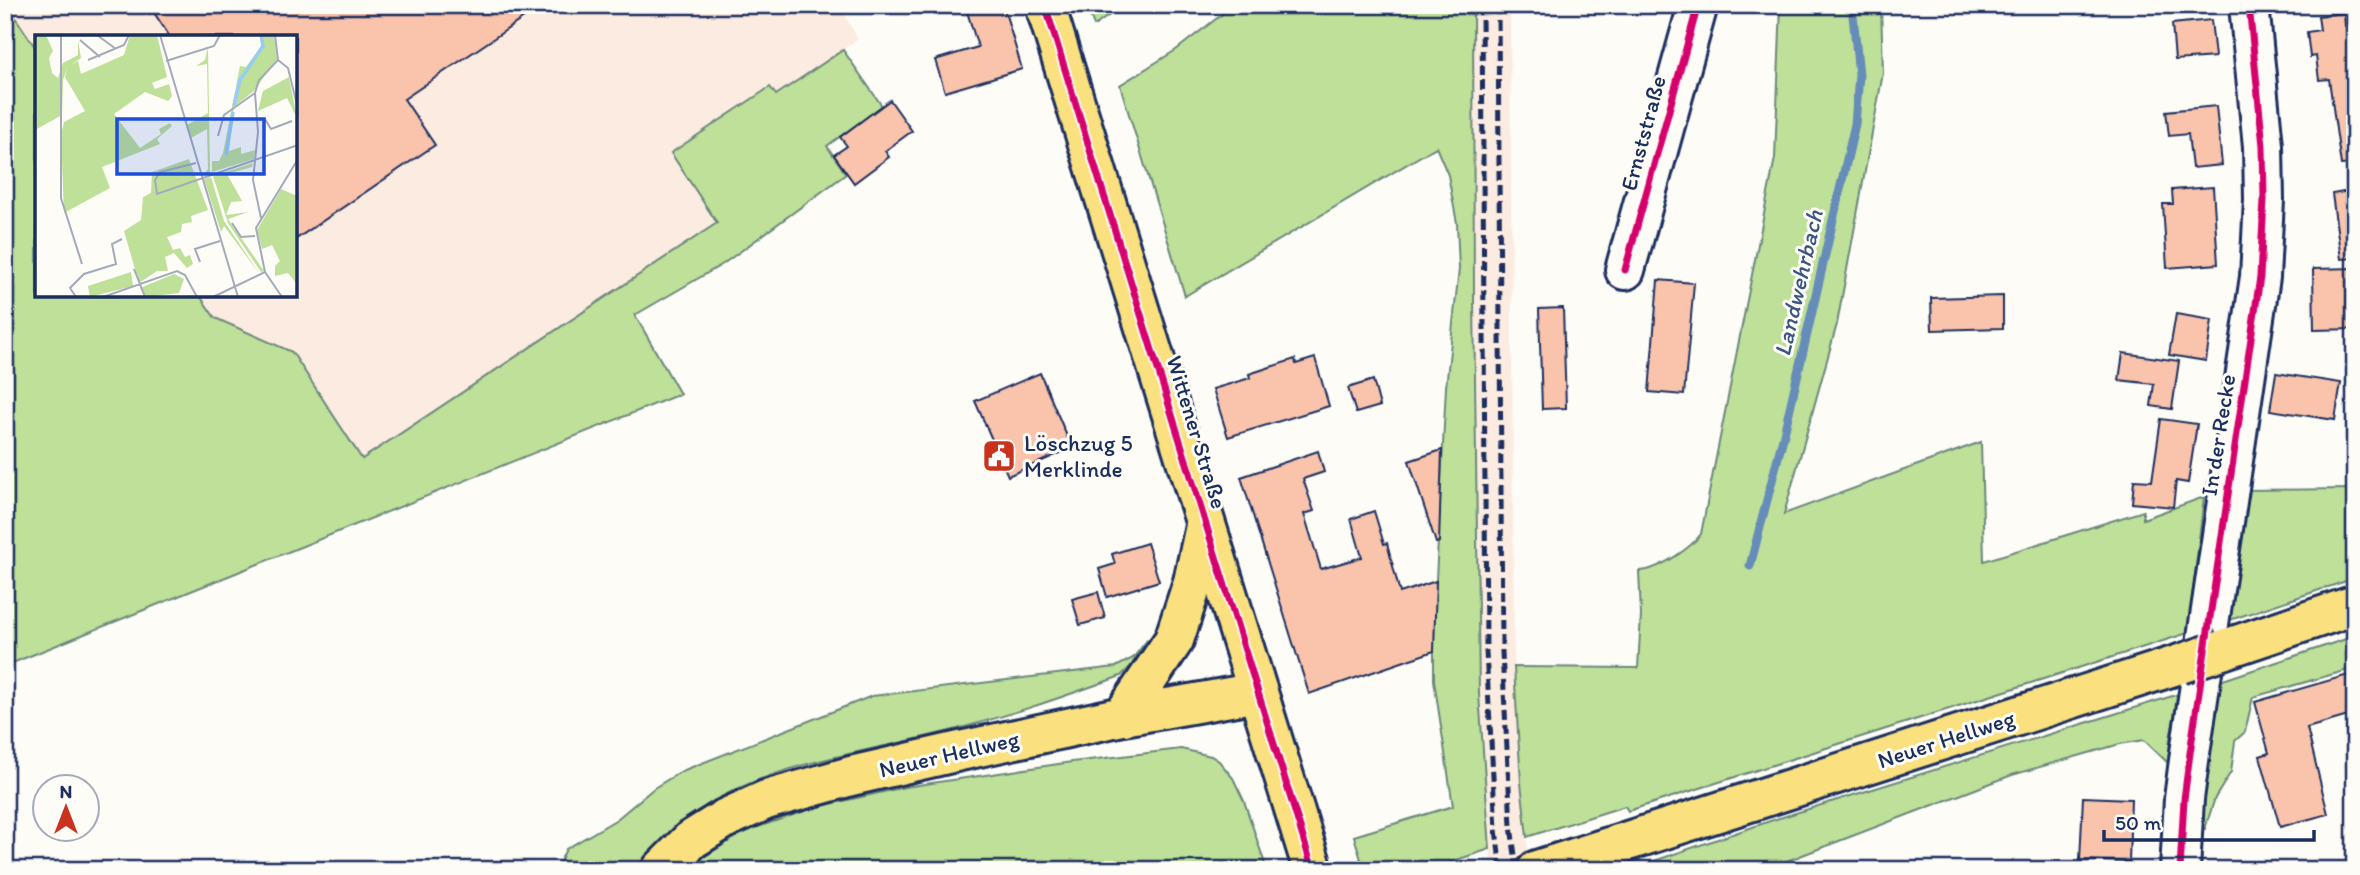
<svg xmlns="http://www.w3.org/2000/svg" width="2360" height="875" font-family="Itim,sans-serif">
  <rect width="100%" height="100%" fill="#fdfcf7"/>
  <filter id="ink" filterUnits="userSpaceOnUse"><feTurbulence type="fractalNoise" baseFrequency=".0143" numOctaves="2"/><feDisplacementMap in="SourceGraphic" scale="14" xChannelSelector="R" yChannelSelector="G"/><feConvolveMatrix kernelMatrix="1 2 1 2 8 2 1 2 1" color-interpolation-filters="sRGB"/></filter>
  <g filter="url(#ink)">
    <g fill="#fcebe0">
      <path d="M 7,5 L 839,5 L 858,39 L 776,95 L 770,87 L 671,153 L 718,223 L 362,459 L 292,352 L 215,318 L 200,296 L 296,296 L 296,37 L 37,37 L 37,50 Z"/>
      <path d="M 1473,5 L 1510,5 L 1514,667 L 1521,783 L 1530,870 L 1492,870 L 1485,798 L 1479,694 L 1477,600 Z"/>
    </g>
    <g fill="#bee099" stroke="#6c887c" stroke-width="2">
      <path d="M 5,5 L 7,5 L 37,50 L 37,296 L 200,296 L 215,318 L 292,352 L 362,459 L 717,223 L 671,153 L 770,87 L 776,95 L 843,50 L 882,106 L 827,146 L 846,174 L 723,264 L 635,315 L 680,394 L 5,666 Z"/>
      <path d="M 1087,5 L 1124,5 L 1094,26 Z"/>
      <path d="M 1234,5 L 1473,5 L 1474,299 L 1479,694 L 1490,849 L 1426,870 L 1364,870 L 1354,836 L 1453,806 L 1434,680 L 1434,618 L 1446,387 L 1459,269 L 1457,223 L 1448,175 L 1436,147 L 1185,296 L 1120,85 L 1176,50 Z"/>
      <path d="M 1781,5 L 1881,5 L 1883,73 L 1837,324 L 1784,514 L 1981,442 L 1984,561 L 2143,511 L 2143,519 L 2204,497 L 2188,633 L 1628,811 L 1625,806 L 1527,837 L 1521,783 L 1514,667 L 1638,668 L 1641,615 L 1639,571 C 1657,571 1690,549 1701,534 L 1775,158 Z"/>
      <path d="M 2355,489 L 2355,578 L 2221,623 L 2239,490 Z"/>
      <path d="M 2355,636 L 2355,668 L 2253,697 L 2245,732 L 2235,741 L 2231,772 L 2215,798 L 2205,829 L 2197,828 L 2214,683 Z"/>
      <path d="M 1147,640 L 1131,666 L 1121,676 C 1060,698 997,720 933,735 C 864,752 787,762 723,796 L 758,827 L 813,808 L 905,787 L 1072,762 L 1181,749 L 1211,756 L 1219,761 L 1233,778 L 1244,801 L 1267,870 L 556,870 L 566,849 L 617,819 L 654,788 L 682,771 L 872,696 L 1116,667 L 1133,658 Z"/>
      <path d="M 2179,694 L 2170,739 L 2168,763 L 2144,740 L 2120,744 L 2012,775 L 1763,870 L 1643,870 L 1647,869 L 1645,864 L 1773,820 Z"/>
    </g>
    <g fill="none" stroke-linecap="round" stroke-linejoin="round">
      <path stroke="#668db9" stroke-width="9" d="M 1750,566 L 1784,434 L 1855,124 L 1859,75 L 1852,5"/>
    </g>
    <g fill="#f9c3ac" stroke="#1b2f5e" stroke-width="2">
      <path d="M 149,5 L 543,5 L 404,99 L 435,145 L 296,239 L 296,37 L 170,37 Z"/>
      <path d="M 965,5 L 1003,5 L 1022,69 L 945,92 L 935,60 L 978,47 Z"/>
      <path d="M 2344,13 L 2345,26 L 2355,25 L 2355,164 L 2341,165 L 2329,79 L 2319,80 L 2316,56 L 2310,57 L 2307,32 L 2320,30 L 2318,16 Z"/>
      <path d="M 2211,20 L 2215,57 L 2175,60 L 2172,24 Z"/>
      <path d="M 890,100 L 912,131 L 885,151 L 889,157 L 854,183 L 834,155 L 847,146 L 840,137 Z"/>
      <path d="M 2216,106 L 2222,165 L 2192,168 L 2188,134 L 2169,136 L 2166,111 Z"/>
      <path d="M 2213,187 L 2218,264 L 2167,268 L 2163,204 L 2173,204 L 2172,190 Z"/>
      <path d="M 2355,190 L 2355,258 L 2341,259 L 2332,194 Z"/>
      <path d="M 2355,268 L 2355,329 L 2314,330 L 2313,269 Z"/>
      <path d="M 1658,280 L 1694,283 L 1684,395 L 1649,392 Z"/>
      <path d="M 2003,296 L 2003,328 L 1932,330 L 1931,298 Z"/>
      <path d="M 1563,308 L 1566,408 L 1542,409 L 1539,309 Z"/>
      <path d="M 2176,314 L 2212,320 L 2206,361 L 2169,355 Z"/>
      <path d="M 2123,353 L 2179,361 L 2172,409 L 2151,406 L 2154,384 L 2119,380 Z"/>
      <path d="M 1315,358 L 1329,406 L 1228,437 L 1213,389 L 1250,378 L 1249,374 L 1295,359 L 1296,364 Z"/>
      <path d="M 1040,373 L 1072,448 L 1008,476 L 975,401 Z"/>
      <path d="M 2276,373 L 2341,383 L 2335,420 L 2270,410 Z"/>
      <path d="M 1373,380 L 1380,406 L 1356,413 L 1348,388 Z"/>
      <path d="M 2161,419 L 2197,424 L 2188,483 L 2176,481 L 2173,507 L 2132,503 L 2134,480 L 2152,481 Z"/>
      <path d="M 1442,450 L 1439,542 L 1436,543 L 1409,461 Z"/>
      <path d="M 1318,451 L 1324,472 L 1303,479 L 1314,511 L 1304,514 L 1321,569 L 1362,557 L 1351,519 L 1374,511 L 1384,544 L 1387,543 L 1400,593 L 1436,581 L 1434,651 L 1309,694 L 1241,477 Z"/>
      <path d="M 1147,543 L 1159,581 L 1107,597 L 1099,569 L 1115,564 L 1112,554 Z"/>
      <path d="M 1098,592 L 1105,618 L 1080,625 L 1072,599 Z"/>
      <path d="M 2355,673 L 2355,714 L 2307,728 L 2328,814 L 2280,827 L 2260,756 L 2269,753 L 2255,702 Z"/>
      <path d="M 2083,797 L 2131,799 L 2129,862 L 2080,860 Z"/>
    </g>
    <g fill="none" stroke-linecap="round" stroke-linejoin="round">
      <defs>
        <g id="minor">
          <path d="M 1625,270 L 1698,5"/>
          <path d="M 2180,870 L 2184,799 L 2190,753 L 2260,277 L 2264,200 L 2263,146 L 2249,5"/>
        </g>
        <g id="major">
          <path d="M 1045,5 L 1313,870"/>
          <path d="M 2222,650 L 2355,605"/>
          <path d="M 1123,716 L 1174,640 L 1193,582 L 1205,526"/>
          <path d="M 661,870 L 691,840 L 726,818 L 766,800 L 851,776 L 960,751 L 1123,716 L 1258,692"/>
          <path d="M 1537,870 L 2180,664"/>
        </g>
      </defs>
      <use href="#minor" stroke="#1b2f5e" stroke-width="44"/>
      <use href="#major" stroke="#1b2f5e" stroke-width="44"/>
      <use href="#minor" stroke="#fdfcf7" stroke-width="38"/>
      <use href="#major" stroke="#fbe080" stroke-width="38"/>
      <g stroke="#1b2f5e" stroke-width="5" stroke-dasharray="10 5" stroke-linecap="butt">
        <path d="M 1482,5 L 1486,652 L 1496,829 L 1501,870"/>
        <path d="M 1498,5 L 1502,652 L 1511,826 L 1517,870"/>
      </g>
      <defs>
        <path id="major-bridge" d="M 2180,664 L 2222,650"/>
      </defs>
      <use href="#major-bridge" stroke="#1b2f5e" stroke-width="44" stroke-linecap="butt"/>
      <use href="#major-bridge" stroke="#fbe080" stroke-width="38"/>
      <defs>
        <g id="cycleway">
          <path d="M 1045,5 L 1313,870"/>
          <path d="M 1625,270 L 1698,5"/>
          <path d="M 2180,870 L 2184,799 L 2190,753 L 2260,277 L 2264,200 L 2263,146 L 2249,5"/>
        </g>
      </defs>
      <use href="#cycleway" stroke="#fdfcf7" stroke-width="11"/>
      <use href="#cycleway" stroke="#d6006c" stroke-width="7"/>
    </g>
  </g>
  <defs>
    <symbol id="civic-square" viewBox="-11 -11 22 22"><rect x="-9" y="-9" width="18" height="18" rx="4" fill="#c8321e" stroke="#fdfcf7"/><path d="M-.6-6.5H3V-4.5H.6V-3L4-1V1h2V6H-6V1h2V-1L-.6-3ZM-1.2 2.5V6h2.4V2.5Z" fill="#fff"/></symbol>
  </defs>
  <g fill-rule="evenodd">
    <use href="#civic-square" x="980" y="437" width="38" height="38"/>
  </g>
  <g text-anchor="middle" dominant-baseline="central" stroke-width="6" stroke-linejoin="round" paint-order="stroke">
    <g font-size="23" fill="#1b2f5e" stroke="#fdfcf7">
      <text transform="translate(1643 133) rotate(-75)">Ernststraße</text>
      <text transform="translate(1197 432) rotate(73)">Wittener Straße</text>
      <text transform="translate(2218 435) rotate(-81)">In der Recke</text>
      <text transform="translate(1946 739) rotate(-18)">Neuer Hellweg</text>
      <text transform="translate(949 754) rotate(-13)">Neuer Hellweg</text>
    </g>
    <g font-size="23" fill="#1b2f5e" stroke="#fdfcf7" text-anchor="start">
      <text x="1024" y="443">Löschzug 5<tspan x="1024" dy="26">Merklinde</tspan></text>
    </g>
    <g font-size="24" font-style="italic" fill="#3a5684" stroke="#fdfcf7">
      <text transform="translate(1798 283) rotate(-77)">Landwehrbach</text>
    </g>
  </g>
  <g transform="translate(35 35)">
    <rect width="262" height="262" fill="#fdfcf7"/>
    <path d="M 0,0 L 11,0 L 18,16 L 14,23 L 17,38 L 23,43 L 28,28 L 43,20 L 43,6 L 46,23 L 36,30 L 43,26 L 46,39 L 89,20 L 95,0 L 122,0 L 132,42 L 117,48 L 120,54 L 134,49 L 137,61 L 133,66 L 110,57 L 79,79 L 105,113 L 126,99 L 124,94 L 135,88 L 137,91 L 122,104 L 125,109 L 67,132 L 75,153 L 29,178 L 26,100 L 29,87 L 50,76 L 30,42 L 32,33 L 28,45 L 27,80 L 0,95 ZM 224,0 L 239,0 L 242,24 L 219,56 L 199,72 L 194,116 L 206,112 L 206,119 L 220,115 L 219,124 L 177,137 L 177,126 L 184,126 L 188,118 L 205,31 L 211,32 L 227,10 ZM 173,12 L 175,137 L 168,140 L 173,134 L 172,94 L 156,103 L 152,90 L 173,78 L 172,29 L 161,31 L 170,25 ZM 254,42 L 262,83 L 252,63 L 223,76 L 228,56 ZM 154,124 L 173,175 L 156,181 L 157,187 L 147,189 L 146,197 L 132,202 L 138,215 L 145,213 L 150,222 L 155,220 L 158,229 L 152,233 L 139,218 L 130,222 L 133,236 L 122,236 L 104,248 L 89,196 L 106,185 L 108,162 L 116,158 L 117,137 ZM 218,128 L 217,132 L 192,139 L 207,166 L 196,167 L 191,180 L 213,177 L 193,184 L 229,236 L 226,237 L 193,188 L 178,141 ZM 176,142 L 189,186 L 224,238 L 189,191 L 186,197 L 169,144 ZM 246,154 L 262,161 L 261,248 L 253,238 L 240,241 L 240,231 L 245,226 L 237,210 L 227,214 L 222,195 ZM 96,237 L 98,251 L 55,262 L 53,251 ZM 139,239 L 149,244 L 144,258 L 111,262 L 105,253 Z" fill="#bee099"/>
    <path fill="none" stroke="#98cbf5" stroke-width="3.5" d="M 199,71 L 205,45 L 228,11 L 226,0M 191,120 L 198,77"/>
    <path fill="none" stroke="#a3aaba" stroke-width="2" d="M 26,0 L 26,163 L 47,229M 62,0 L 81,14M 125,0 L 203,262M 240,0 L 243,25M 45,5 L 65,22M 53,25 L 89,10 L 94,0M 243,25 L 253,33 L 263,74M 131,26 L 179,11 L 185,0M 230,84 L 236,94 L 257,86M 183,101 L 189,80 L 220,58M 161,128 L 125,137 L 120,145 L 122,159 L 263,110M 226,183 L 218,145 L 223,97 L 220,58 L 224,45 L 243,25M 197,188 L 206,202 L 220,201M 165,227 L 160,214 L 185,206M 99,234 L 110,262M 230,237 L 221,193 L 263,124M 230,237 L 247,262M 41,262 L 35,253 L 49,239 L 81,229 L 77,209 L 87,204M 68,262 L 142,236 L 150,240 L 162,262M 178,262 L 230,237"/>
    <path fill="#1d4ed8" fill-opacity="0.15" stroke="#1d4ed8" stroke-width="3.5" d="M 82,84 L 229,84 L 229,139 L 82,139 Z"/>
    <rect width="262" height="262" fill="none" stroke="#1b2f5e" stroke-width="3.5"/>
  </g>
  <rect width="2360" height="875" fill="none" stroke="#fdfcf7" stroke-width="28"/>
  <rect x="14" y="14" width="2332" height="847" fill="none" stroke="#1b2f5e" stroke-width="2.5" filter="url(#ink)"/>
  <g transform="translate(66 808)"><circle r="33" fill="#fdfcf7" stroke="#a3aaba" stroke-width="2"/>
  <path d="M0-5L12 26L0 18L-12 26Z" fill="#c8321e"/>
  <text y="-10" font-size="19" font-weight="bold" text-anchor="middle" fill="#1b2f5e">N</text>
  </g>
  <path d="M2104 830v10h210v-10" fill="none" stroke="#1b2f5e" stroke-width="3.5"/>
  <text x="2115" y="830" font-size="21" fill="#1b2f5e" stroke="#fdfcf7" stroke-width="5" paint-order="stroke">50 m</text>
</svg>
